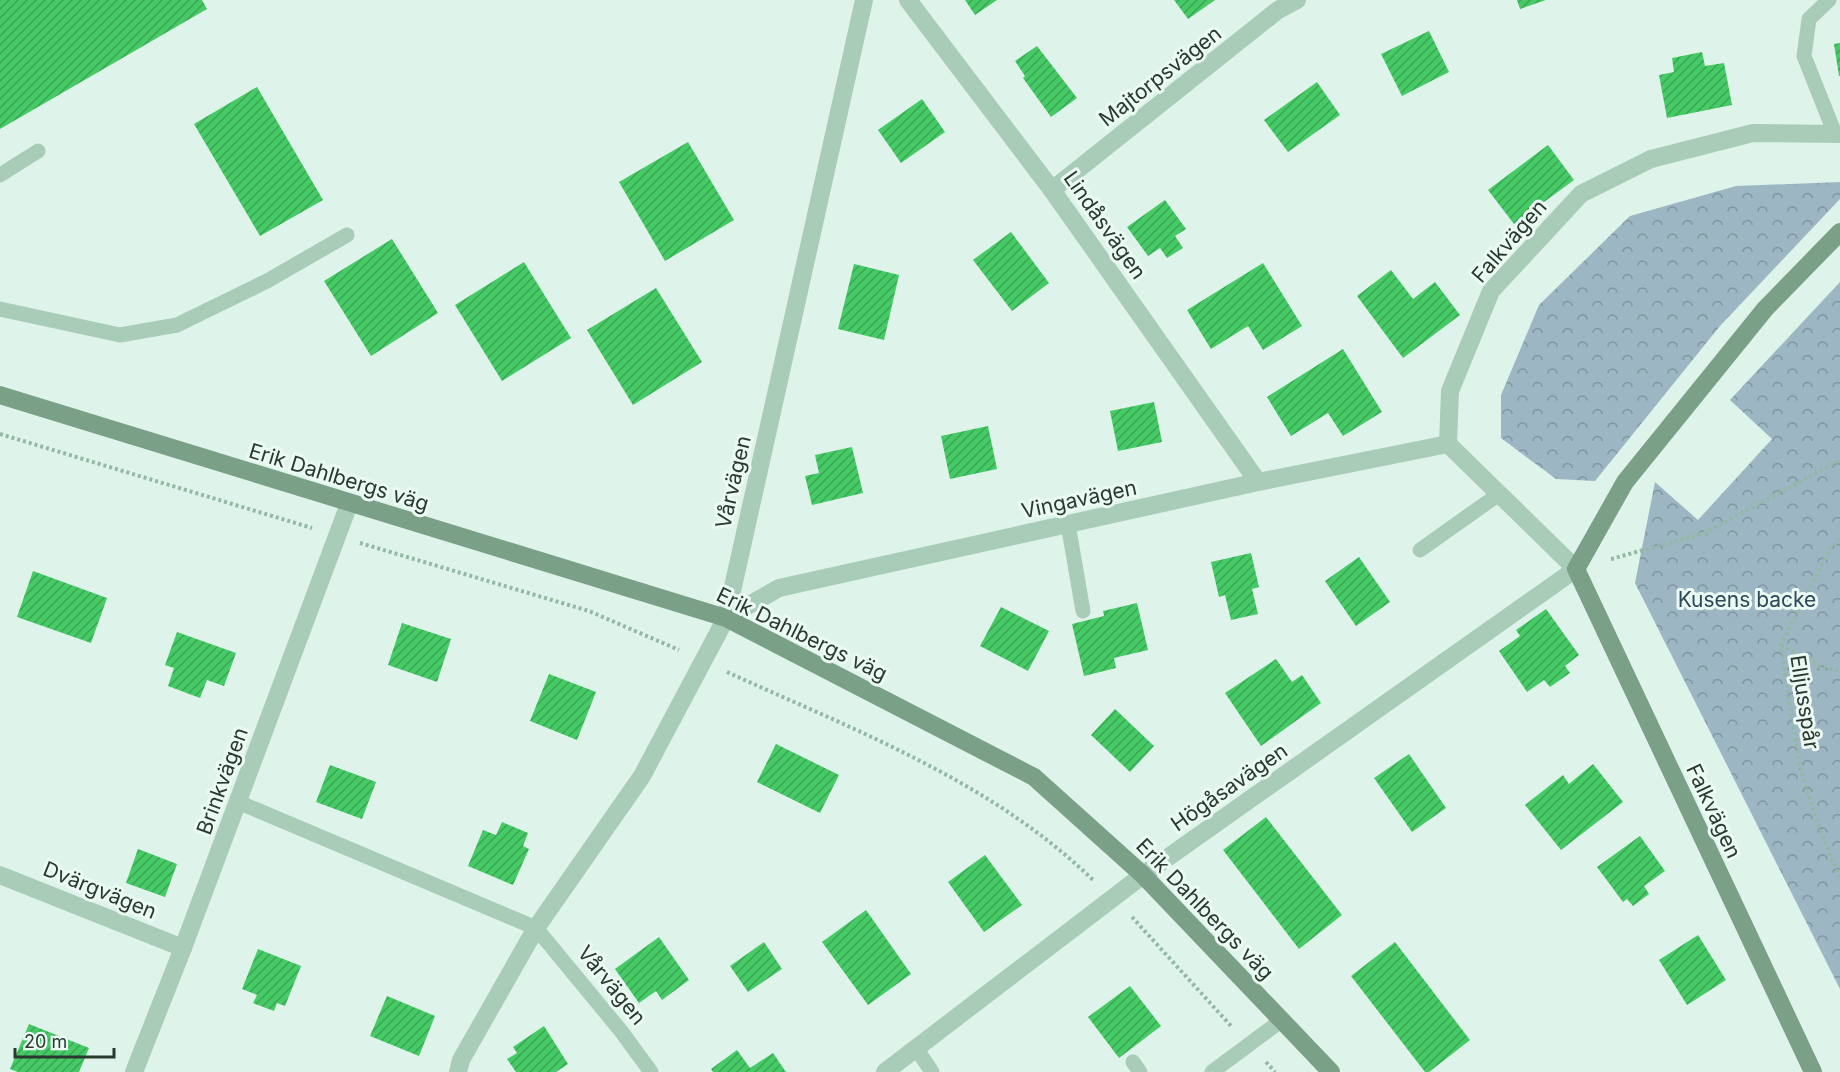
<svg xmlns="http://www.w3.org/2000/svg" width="1840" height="1072" font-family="Inter,sans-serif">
  <defs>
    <pattern id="forest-crowns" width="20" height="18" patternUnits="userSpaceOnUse" patternTransform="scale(1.5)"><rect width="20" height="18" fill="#9db6c3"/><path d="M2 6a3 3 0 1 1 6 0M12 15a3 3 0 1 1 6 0" fill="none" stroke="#80959f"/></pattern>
    <pattern id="building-hatch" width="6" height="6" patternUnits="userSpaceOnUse" patternTransform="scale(1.5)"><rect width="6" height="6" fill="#46ca66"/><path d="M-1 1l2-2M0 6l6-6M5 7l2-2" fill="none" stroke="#3aa554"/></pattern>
  </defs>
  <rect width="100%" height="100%" fill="#def4ea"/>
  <g fill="url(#forest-crowns)">
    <path d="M 1840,182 L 1840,199 L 1720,326 L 1595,481 L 1556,479 L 1501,438 L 1501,395 L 1539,305 L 1630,216 L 1736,186 Z"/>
    <path d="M 1840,282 L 1840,989 L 1635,583 L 1655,482 L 1698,520 L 1772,439 L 1730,400 Z"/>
  </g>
  <g fill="url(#building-hatch)">
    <path d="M 0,0 L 202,0 L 207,9 L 0,129 Z"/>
    <path d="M 965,0 L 997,0 L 975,15 Z"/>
    <path d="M 1174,0 L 1215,0 L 1188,19 Z"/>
    <path d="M 1517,0 L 1546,0 L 1520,9 Z"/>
    <path d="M 1429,31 L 1449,72 L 1402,96 L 1381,54 Z"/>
    <path d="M 1840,43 L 1840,76 L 1839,76 L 1834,44 Z"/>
    <path d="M 1037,46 L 1077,98 L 1051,117 L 1023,78 L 1025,76 L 1015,61 Z"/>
    <path d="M 1702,52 L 1705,66 L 1724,63 L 1732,105 L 1667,118 L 1659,75 L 1674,72 L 1672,58 Z"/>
    <path d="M 1317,82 L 1340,115 L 1288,152 L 1264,120 Z"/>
    <path d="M 257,87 L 323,200 L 260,236 L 194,124 Z"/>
    <path d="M 922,99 L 945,132 L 901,163 L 878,130 Z"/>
    <path d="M 688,142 L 734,220 L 665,261 L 619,182 Z"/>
    <path d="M 1548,145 L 1574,180 L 1514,224 L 1488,190 Z"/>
    <path d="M 1165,200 L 1186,229 L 1175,236 L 1183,248 L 1167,258 L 1160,248 L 1148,256 L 1127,227 Z"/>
    <path d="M 1011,232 L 1049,283 L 1012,311 L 973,260 Z"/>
    <path d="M 392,239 L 438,313 L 371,356 L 324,281 Z"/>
    <path d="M 524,262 L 571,338 L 502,381 L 455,305 Z"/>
    <path d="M 1263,263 L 1302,326 L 1263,350 L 1248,326 L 1211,349 L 1187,310 Z"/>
    <path d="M 854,264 L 899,275 L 884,340 L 838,329 Z"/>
    <path d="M 1391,270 L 1413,299 L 1435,282 L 1460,315 L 1403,358 L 1357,296 Z"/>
    <path d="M 656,288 L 702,362 L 633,405 L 587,330 Z"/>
    <path d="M 1343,349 L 1382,412 L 1343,436 L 1328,413 L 1291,436 L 1267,397 Z"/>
    <path d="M 1154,402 L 1162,442 L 1118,451 L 1110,411 Z"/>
    <path d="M 988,426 L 997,469 L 950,479 L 941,436 Z"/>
    <path d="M 852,447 L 863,493 L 812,505 L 805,476 L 819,473 L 815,455 Z"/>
    <path d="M 1251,553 L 1259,587 L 1252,589 L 1258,614 L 1231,620 L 1225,595 L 1219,597 L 1211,562 Z"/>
    <path d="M 1359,557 L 1390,602 L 1356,626 L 1325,581 Z"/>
    <path d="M 33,571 L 107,598 L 91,643 L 17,617 Z"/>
    <path d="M 1137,603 L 1148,650 L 1114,658 L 1116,668 L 1084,676 L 1072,624 L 1104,616 L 1103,611 Z"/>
    <path d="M 1001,607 L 1049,631 L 1028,671 L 980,646 Z"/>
    <path d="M 1546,609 L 1579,655 L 1565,666 L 1570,673 L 1550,687 L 1544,680 L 1527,692 L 1499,651 L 1520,636 L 1516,630 Z"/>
    <path d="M 402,623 L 451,639 L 437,682 L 388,665 Z"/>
    <path d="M 177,632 L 236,653 L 224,686 L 207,680 L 200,698 L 168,686 L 174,668 L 165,665 Z"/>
    <path d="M 1276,659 L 1292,682 L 1302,675 L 1321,703 L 1261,746 L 1225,693 Z"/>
    <path d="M 549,674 L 596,692 L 577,740 L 530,721 Z"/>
    <path d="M 1115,709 L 1154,746 L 1130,772 L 1091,735 Z"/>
    <path d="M 776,744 L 839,775 L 820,813 L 757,782 Z"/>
    <path d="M 1409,754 L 1446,808 L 1412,832 L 1374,778 Z"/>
    <path d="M 1593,764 L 1623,802 L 1561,850 L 1525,805 L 1563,775 L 1569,784 Z"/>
    <path d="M 330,765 L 376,782 L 362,819 L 316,802 Z"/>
    <path d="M 1266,817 L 1342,915 L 1299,949 L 1223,850 Z"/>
    <path d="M 502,822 L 528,833 L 523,846 L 529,849 L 513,885 L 468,866 L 483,830 L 496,835 Z"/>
    <path d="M 1640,836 L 1665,871 L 1644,886 L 1649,894 L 1633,906 L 1627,899 L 1623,902 L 1597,867 Z"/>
    <path d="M 138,849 L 177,864 L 165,897 L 126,883 Z"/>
    <path d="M 985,855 L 1022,905 L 984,932 L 948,882 Z"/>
    <path d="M 866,910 L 911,974 L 868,1005 L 822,942 Z"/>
    <path d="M 1698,935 L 1726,980 L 1687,1005 L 1659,960 Z"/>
    <path d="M 659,937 L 689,980 L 662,1000 L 656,991 L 639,1003 L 615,969 Z"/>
    <path d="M 764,942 L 782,969 L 748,992 L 730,966 Z"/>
    <path d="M 1395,942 L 1470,1040 L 1429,1072 L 1425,1072 L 1351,976 Z"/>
    <path d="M 258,949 L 301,966 L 285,1006 L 277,1003 L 274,1011 L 253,1003 L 257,995 L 242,989 Z"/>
    <path d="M 1130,986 L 1161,1026 L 1119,1058 L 1088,1017 Z"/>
    <path d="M 387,996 L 435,1016 L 419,1056 L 370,1036 Z"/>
    <path d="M 29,1024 L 89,1048 L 79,1072 L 18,1072 L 10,1069 Z"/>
    <path d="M 544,1026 L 568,1064 L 556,1072 L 516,1072 L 507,1059 L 517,1053 L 513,1047 Z"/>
    <path d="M 737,1050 L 750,1068 L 773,1053 L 786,1072 L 713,1072 L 711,1069 Z"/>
  </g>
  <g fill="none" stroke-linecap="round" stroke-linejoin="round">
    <g stroke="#93b8a3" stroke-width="4" stroke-dasharray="3 3" stroke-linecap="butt">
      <path d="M 0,434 L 312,528"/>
      <path d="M 1840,539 L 1830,549 L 1781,645 L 1800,768 L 1820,830 L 1840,878"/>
      <path d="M 360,543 L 589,611 L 679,650"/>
      <path d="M 1611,559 L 1705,533 L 1840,460"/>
      <path d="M 1781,645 L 1824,668 L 1840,670"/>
      <path d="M 727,672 C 854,730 992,781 1094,881"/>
      <path d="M 1132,917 L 1232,1027"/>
      <path d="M 1266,1062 L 1275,1072"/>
    </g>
    <g stroke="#a9ccb9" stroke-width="15">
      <path d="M 1829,0 L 1809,19 L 1804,56 L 1835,134"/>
      <path d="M 0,175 L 38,151"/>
      <path d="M 0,309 L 120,335 L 177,325 L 267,281 L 347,235"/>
      <path d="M 1068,524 L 1083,611"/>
      <path d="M 1420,550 L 1499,494"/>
      <path d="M 238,802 L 536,928 L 621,1031 L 651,1072"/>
      <path d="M 916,1048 L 932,1072"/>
      <path d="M 1133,1062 L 1140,1072"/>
      <path d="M 1212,1072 L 1282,1020"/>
    </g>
    <g stroke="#a9ccb9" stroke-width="18">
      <path d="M 908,0 L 1052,190 L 1258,482"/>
      <path d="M 1052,190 L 1278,10 L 1297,0"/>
      <path d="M 726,618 L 779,588 L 1258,482 L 1448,444"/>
      <path d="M 0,875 L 183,948"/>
      <path d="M 134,1072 L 183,948 L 349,504"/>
      <path d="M 458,1072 L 461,1060 L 536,928 L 642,776 L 726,618 L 864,0"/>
      <path d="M 885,1072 L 1143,875 L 1576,569 L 1448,444 L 1450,391 L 1491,291 L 1581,194 L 1651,159 L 1753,133 L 1840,134"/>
    </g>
    <g stroke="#7aa088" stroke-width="18">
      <path d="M 0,395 L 726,618 L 1034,777 L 1143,875 L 1331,1072"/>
      <path d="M 1813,1072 L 1576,569 L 1625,482 L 1765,309 L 1840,232"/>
    </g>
  </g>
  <g text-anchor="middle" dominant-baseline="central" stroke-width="6" stroke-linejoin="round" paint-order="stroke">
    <g font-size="21" fill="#29392e" stroke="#ebfbf4">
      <text transform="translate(1160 76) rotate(-38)">Majtorpsvägen</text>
      <text transform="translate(1105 225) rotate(55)">Lindåsvägen</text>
      <text transform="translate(1509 241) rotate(-49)">Falkvägen</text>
      <text transform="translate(339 477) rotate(17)">Erik Dahlbergs väg</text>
      <text transform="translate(733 482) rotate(-77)">Vårvägen</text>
      <text transform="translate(1079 499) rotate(-12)">Vingavägen</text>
      <text transform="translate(802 634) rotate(26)">Erik Dahlbergs väg</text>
      <text transform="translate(1805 702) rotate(81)">Elljusspår</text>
      <text transform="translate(222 781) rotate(-70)">Brinkvägen</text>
      <text transform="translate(1229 787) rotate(-35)">Högåsavägen</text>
      <text transform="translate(1714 811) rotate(65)">Falkvägen</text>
      <text transform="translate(100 890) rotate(22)">Dvärgvägen</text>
      <text transform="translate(1205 909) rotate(46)">Erik Dahlbergs väg</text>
      <text transform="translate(612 985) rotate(51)">Vårvägen</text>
    </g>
    <g font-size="21" fill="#2c4859" stroke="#ebfbf4">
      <text x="1747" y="599">Kusens backe</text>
    </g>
  </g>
  <path d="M15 1048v9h99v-9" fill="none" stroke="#29392e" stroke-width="3"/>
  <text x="24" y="1048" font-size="18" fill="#29392e" stroke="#ebfbf4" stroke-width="4.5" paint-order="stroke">20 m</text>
</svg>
